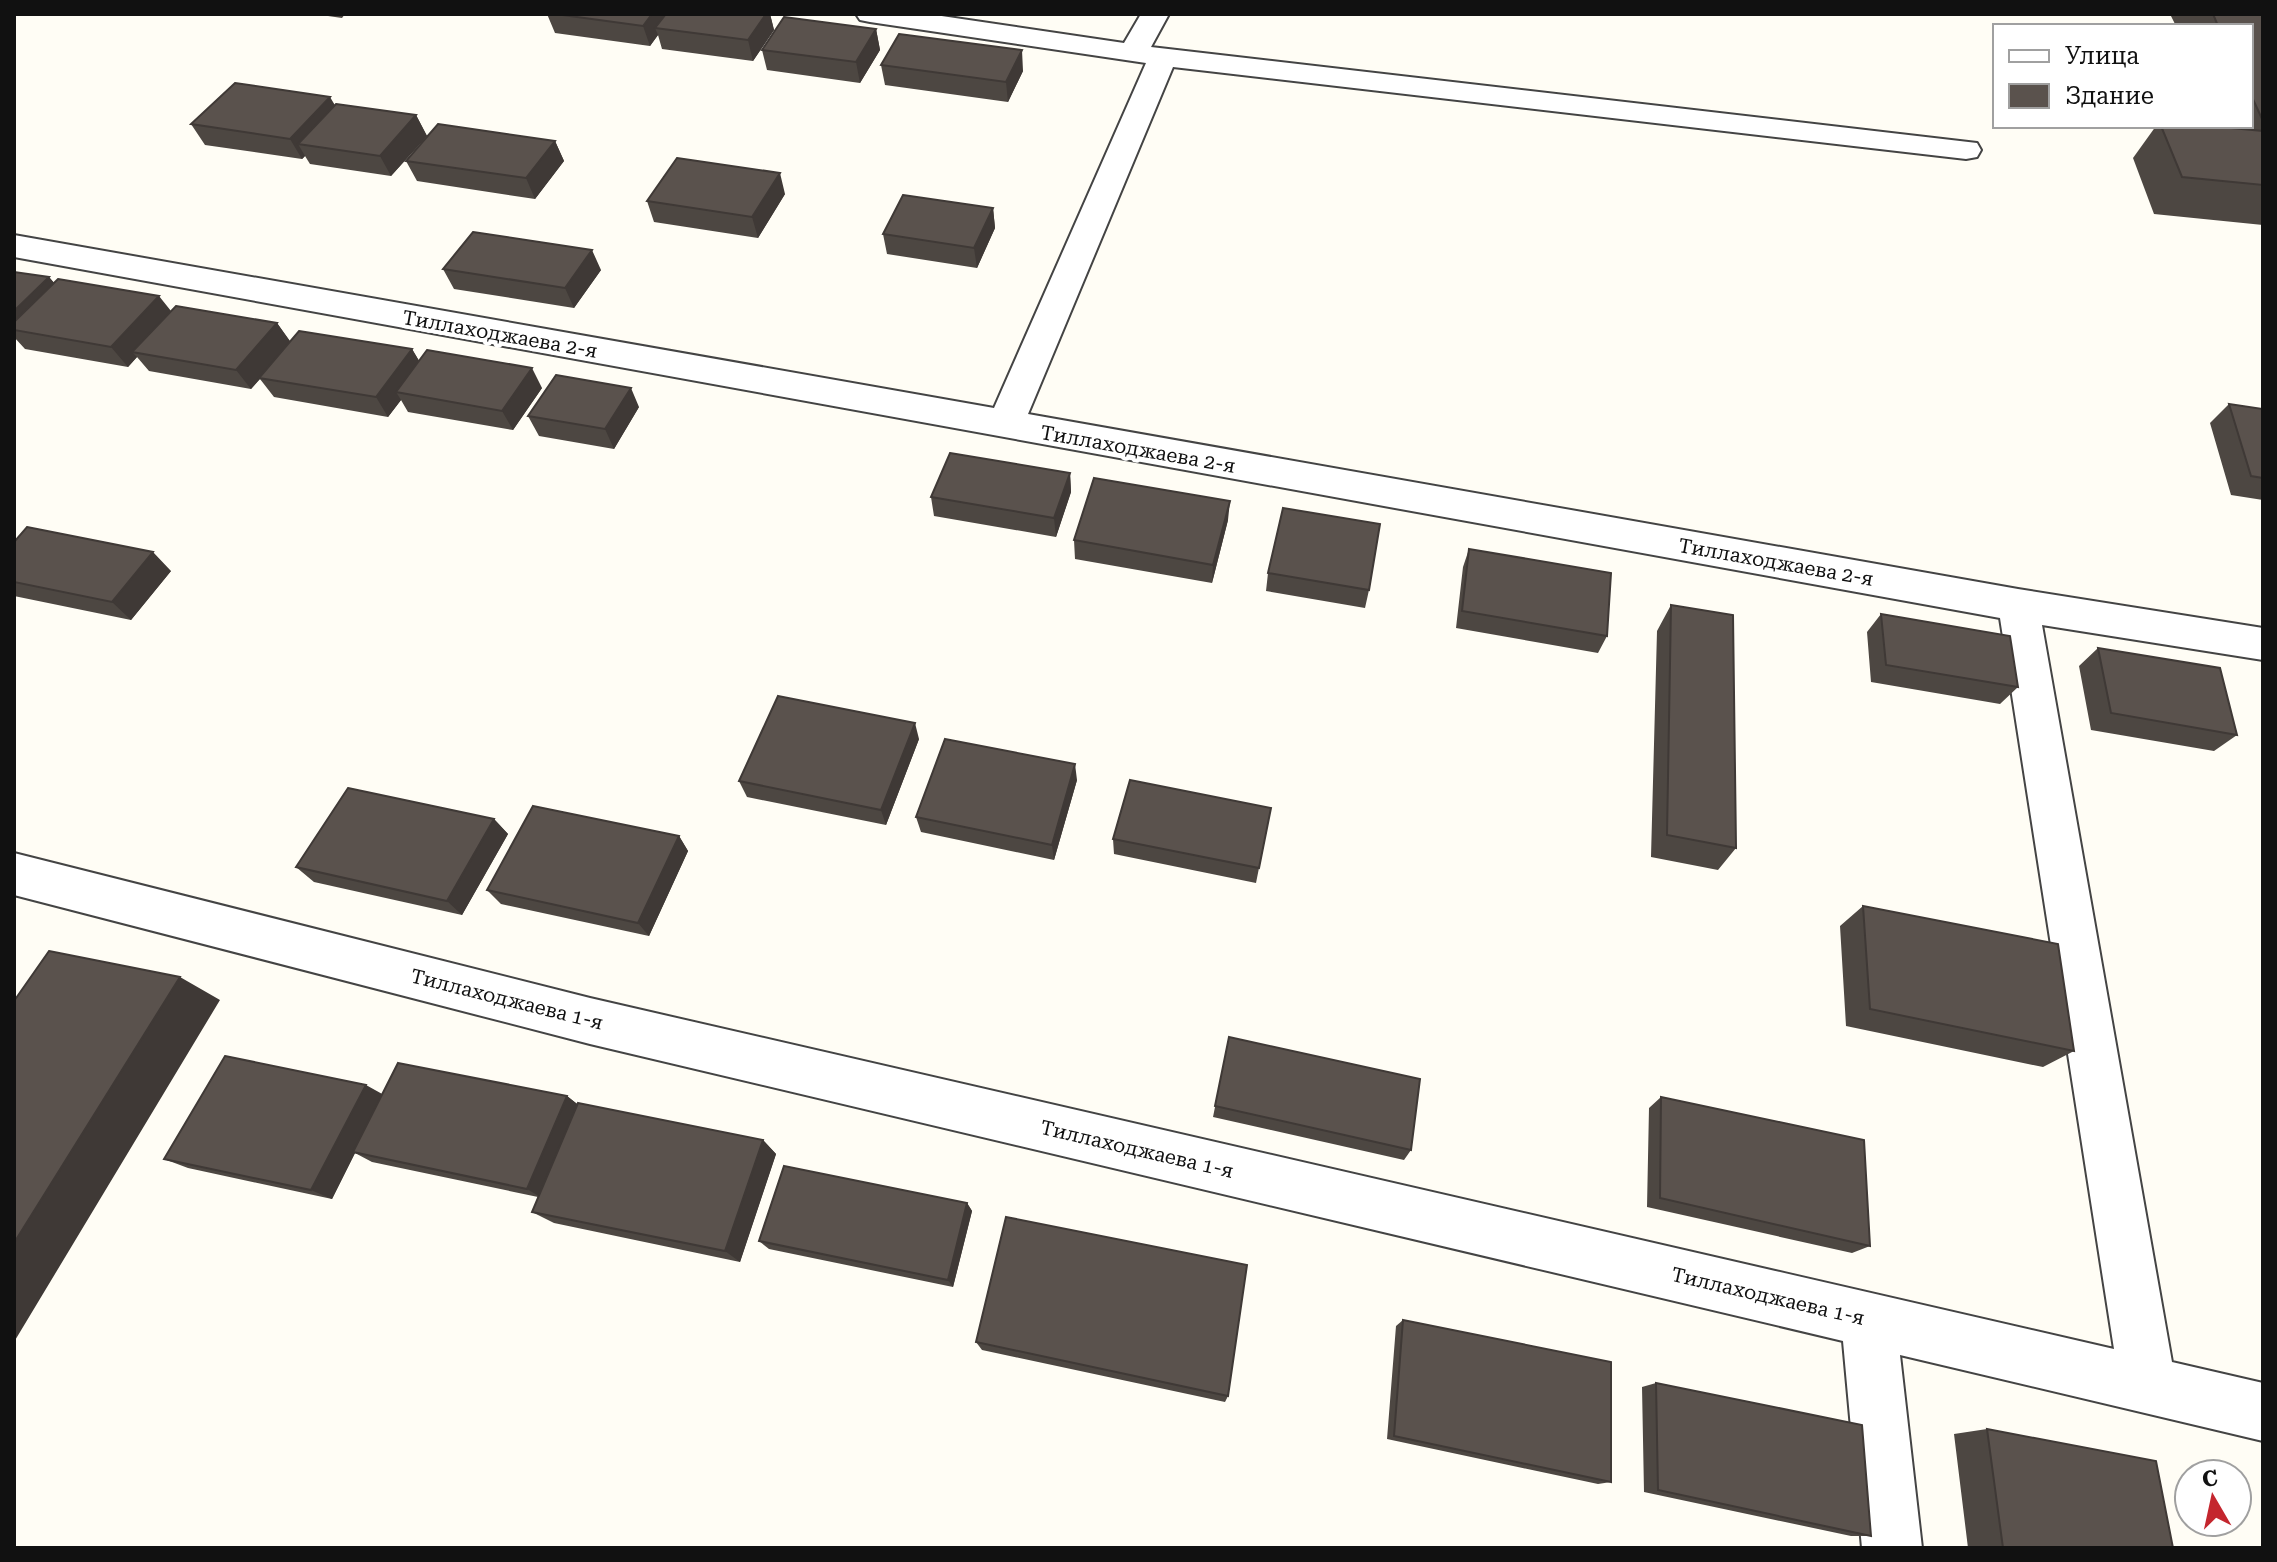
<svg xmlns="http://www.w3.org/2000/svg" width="2277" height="1562" font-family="'Roboto Serif',serif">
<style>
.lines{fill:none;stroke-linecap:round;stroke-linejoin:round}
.minor-casing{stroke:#444;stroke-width:4}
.minor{fill:#fff;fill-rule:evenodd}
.wall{fill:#4d4742}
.shaded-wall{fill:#3f3936}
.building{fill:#5a524d;stroke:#3f3936;stroke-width:2}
.labels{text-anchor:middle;stroke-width:8;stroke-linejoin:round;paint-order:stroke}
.street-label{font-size:20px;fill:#111;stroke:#fff}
</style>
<rect width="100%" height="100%" fill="#fffdf5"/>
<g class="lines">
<g class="minor-casing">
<path id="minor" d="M 856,14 L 928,14 L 1124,43 L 1141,14 L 1169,14 L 1151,47 L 1977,143 L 1981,150 L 1977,157 L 1966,159 L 1173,67 L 1028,414 L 2018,589 L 2263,628 L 2263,660 L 2042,625 L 2172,1362 L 2263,1383 L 2263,1441 L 1900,1355 L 1922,1548 L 1862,1548 L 1843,1341 L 590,1044 L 14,895 L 14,853 L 590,998 L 2114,1349 L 2000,618 L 14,257 L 14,235 L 994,408 L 1146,63 L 870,22 L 860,20 Z"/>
</g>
<use href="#minor" class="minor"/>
</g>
<path class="wall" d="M 314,14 L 345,14 L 342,18 Z
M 547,14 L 770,14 L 774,30 L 753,61 L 662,49 L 658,35 L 650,46 L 555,33 Z
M 2170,14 L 2263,14 L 2263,225 L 2154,214 L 2133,158 L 2156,126 L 2220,127 L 2220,126 L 2251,126 L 2251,26 L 2176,26 Z
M 876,29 L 880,50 L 860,83 L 767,70 L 762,50 Z
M 881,65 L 1023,71 L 1008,102 L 885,85 Z
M 335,105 L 416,115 L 427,136 L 391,176 L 310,164 L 305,156 L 302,159 L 205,145 L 191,124 Z
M 555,141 L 564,161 L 535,199 L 417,181 L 406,161 Z
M 785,194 L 758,238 L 654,222 L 647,201 Z
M 993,208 L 995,228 L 977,268 L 887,254 L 883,234 Z
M 443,269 L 601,270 L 574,308 L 454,289 Z
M 14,272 L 49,277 L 54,283 L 171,311 L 277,323 L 290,341 L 412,349 L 419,361 L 542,388 L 513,430 L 408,412 L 401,400 L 388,417 L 274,397 L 260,379 L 251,389 L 149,371 L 137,357 L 128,367 L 25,349 L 14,337 Z
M 2229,404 L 2263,409 L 2263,500 L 2231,495 L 2210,423 Z
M 639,407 L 614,449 L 539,436 L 528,416 Z
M 1070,473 L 1071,492 L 1056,537 L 934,516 L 931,497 Z
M 1228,520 L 1212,583 L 1075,559 L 1074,540 Z
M 14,542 L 171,571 L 131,620 L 14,596 Z
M 1469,549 L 1607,636 L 1598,653 L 1456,628 L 1463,567 Z
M 1268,573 L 1369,590 L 1365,608 L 1266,591 Z
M 1671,605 L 1736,848 L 1718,870 L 1651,857 L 1657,631 Z
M 1881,614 L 2018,687 L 2000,704 L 1871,682 L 1867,632 Z
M 2098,648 L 2237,735 L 2214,751 L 2091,730 L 2079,666 Z
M 919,739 L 886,825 L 747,797 L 739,781 Z
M 1077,780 L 1054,860 L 921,832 L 916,817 Z
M 1271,808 L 1256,883 L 1114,854 L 1113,839 Z
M 494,819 L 508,834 L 462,915 L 314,882 L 296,867 Z
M 679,836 L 688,851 L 649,936 L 501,904 L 487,890 Z
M 1863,906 L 2074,1051 L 2043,1067 L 1846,1026 L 1840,926 Z
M 1229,1037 L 1411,1150 L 1404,1160 L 1213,1117 Z
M 382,1094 L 567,1096 L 577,1104 L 763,1140 L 776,1154 L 740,1262 L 554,1223 L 532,1212 L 538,1197 L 372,1162 L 355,1153 L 332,1199 L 188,1168 L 164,1159 Z
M 1661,1097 L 1870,1246 L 1852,1253 L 1647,1207 L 1649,1108 Z
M 967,1203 L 972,1211 L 953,1287 L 769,1249 L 759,1241 Z
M 1403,1320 L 1611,1482 L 1598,1484 L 1387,1439 L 1396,1326 Z
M 976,1342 L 1228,1396 L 1225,1402 L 982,1350 Z
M 1656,1383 L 1871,1536 L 1851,1536 L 1644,1492 L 1642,1387 Z
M 1987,1429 L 2173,1548 L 1968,1548 L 1954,1434 Z"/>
<path class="shaded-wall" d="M 652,14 L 672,14 L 655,28 L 658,35 L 650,46 L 643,26 Z
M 766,14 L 770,14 L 774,30 L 753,61 L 748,40 Z
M 876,29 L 880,50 L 860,83 L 856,62 Z
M 1022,50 L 1023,71 L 1008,102 L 1006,82 Z
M 330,97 L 342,117 L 298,144 L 305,156 L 302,159 L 290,139 Z
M 416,115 L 427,136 L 391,176 L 380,156 Z
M 555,141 L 564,161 L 535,199 L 526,178 Z
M 780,173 L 785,194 L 758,238 L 752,217 Z
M 993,208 L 995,228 L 977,268 L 974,248 Z
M 592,250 L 601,270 L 574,308 L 565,288 Z
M 49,277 L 67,298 L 14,323 L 14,311 Z
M 159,296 L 175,316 L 132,352 L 137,357 L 128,367 L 111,347 Z
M 277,323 L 291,343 L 251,389 L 236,370 Z
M 412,349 L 424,369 L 396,392 L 401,400 L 388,417 L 376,397 Z
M 532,368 L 542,388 L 513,430 L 502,411 Z
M 631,388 L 639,407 L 614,449 L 605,429 Z
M 1070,473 L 1071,492 L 1056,537 L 1054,518 Z
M 1230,501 L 1228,520 L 1212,583 L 1213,565 Z
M 153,552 L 171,571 L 131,620 L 112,602 Z
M 915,723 L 919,739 L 886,825 L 881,810 Z
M 1075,764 L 1077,780 L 1054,860 L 1052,845 Z
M 494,819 L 508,834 L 462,915 L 447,901 Z
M 679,836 L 688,851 L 649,936 L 638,923 Z
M 180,977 L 220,1000 L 14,1342 L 14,1243 Z
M 366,1085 L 384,1095 L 332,1199 L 311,1190 Z
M 567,1096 L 581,1107 L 542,1198 L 527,1189 Z
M 763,1140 L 776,1154 L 740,1262 L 725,1251 Z
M 967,1203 L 972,1211 L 953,1287 L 948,1280 Z"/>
<path class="building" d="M 555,14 L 652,14 L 643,26 Z
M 666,14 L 766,14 L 748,40 L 655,28 Z
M 2213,14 L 2263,14 L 2263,121 L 2251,95 L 2251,26 L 2218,26 Z
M 784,17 L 876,29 L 856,62 L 762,50 Z
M 899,34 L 1022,50 L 1006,82 L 881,65 Z
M 235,83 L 330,97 L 290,139 L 191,124 Z
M 336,104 L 416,115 L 380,156 L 298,144 Z
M 438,124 L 555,141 L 526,178 L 406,161 Z
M 2161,126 L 2210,126 L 2263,131 L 2263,185 L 2182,177 Z
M 677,158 L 780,173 L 752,217 L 647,201 Z
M 903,195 L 993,208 L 974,248 L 883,234 Z
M 473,232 L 592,250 L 565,288 L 443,269 Z
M 14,272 L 49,277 L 14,311 Z
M 58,279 L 159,296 L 111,347 L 14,330 L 14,322 Z
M 176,306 L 277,323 L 236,370 L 132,352 Z
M 299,331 L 412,349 L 376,397 L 259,378 Z
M 427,350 L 532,368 L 502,411 L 396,392 Z
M 556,375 L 631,388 L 605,429 L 528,416 Z
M 2229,404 L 2263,409 L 2263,478 L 2251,476 Z
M 950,453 L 1070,473 L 1054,518 L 931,497 Z
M 1094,478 L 1230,501 L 1213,565 L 1074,540 Z
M 1283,508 L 1380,524 L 1369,590 L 1268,573 Z
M 27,527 L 153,552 L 112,602 L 14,582 L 14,542 Z
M 1469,549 L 1611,573 L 1607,636 L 1462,611 Z
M 1671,605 L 1733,615 L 1736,848 L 1667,835 Z
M 1881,614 L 2010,636 L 2018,687 L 1886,665 Z
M 2098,648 L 2220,668 L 2237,735 L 2111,713 Z
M 778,696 L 915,723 L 881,810 L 739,781 Z
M 945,739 L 1075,764 L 1052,845 L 916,817 Z
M 1130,780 L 1271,808 L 1259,868 L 1113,839 Z
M 348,788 L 494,819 L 447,901 L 296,867 Z
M 533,806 L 679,836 L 638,923 L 487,890 Z
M 1863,906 L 2058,944 L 2074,1051 L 1870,1009 Z
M 49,951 L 180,977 L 14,1243 L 14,1001 Z
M 1229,1037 L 1420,1079 L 1411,1150 L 1215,1106 Z
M 225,1056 L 366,1085 L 311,1190 L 164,1159 Z
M 398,1063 L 567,1096 L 527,1189 L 353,1152 Z
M 1661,1097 L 1864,1140 L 1870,1246 L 1660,1198 Z
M 578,1103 L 763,1140 L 725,1251 L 532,1212 Z
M 784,1166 L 967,1203 L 948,1280 L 759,1241 Z
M 1006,1217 L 1247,1265 L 1228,1396 L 976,1342 Z
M 1403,1320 L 1611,1362 L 1611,1482 L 1394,1436 Z
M 1656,1383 L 1862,1425 L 1871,1536 L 1658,1490 Z
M 1987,1429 L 2156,1461 L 2173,1548 L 2003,1548 Z"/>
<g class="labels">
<g class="street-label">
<text transform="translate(500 334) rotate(10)" y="7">Тиллаходжаева 2-я</text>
<text transform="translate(1138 449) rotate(10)" y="7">Тиллаходжаева 2-я</text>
<text transform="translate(1776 562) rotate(10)" y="7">Тиллаходжаева 2-я</text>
<text transform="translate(507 999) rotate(14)" y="7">Тиллаходжаева 1-я</text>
<text transform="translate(1137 1149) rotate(13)" y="7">Тиллаходжаева 1-я</text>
<text transform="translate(1768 1296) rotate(13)" y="7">Тиллаходжаева 1-я</text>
</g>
</g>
<rect width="2277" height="1562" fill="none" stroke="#111111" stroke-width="32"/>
<rect x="1993" y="24" width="260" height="104" fill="#ffffff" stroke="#a0a0a0" stroke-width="2"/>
<rect x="2009" y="50" width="40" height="12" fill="#ffffff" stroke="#a0a0a0" stroke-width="2"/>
<text x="2065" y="64" font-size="24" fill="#111111">Улица</text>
<rect x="2009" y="84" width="40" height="24" fill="#5a524d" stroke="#a0a0a0" stroke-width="2"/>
<text x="2065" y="104" font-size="24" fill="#111111">Здание</text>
<g transform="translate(2213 1498) rotate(351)"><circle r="38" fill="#ffffff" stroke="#a0a0a0" stroke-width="2"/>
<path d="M0-6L14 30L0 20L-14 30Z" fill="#c4262e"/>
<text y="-12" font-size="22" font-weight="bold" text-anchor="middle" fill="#111111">С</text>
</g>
</svg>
